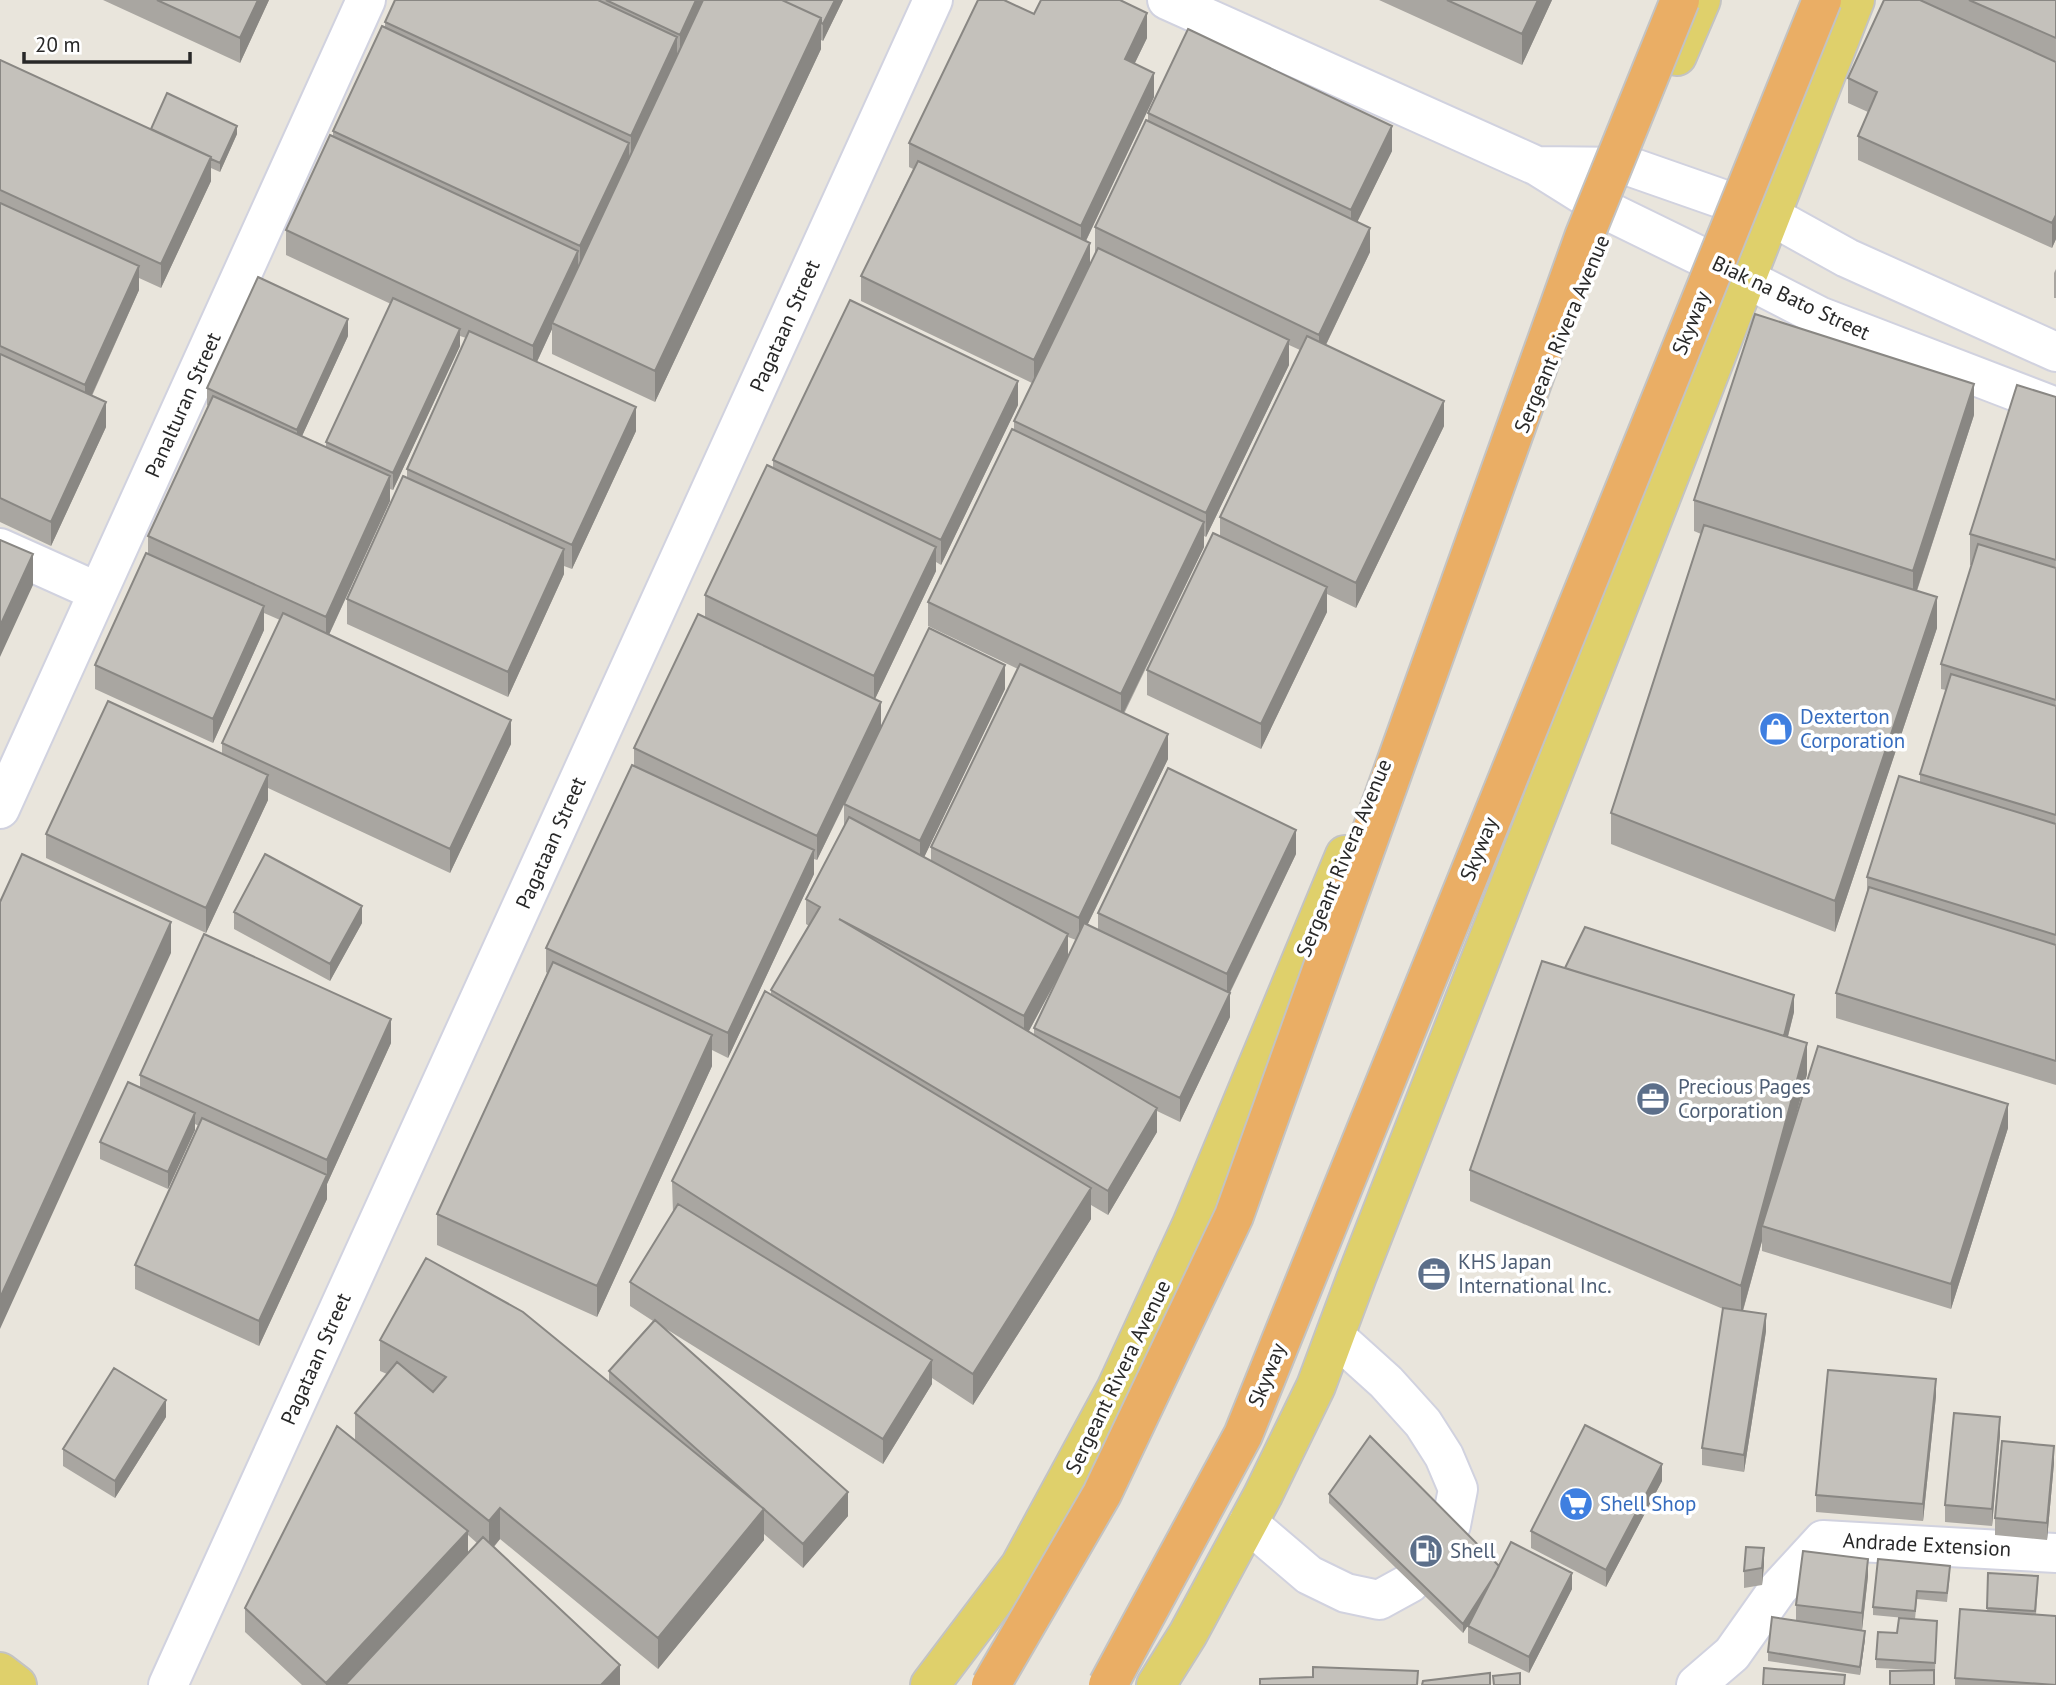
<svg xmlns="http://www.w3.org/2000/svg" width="2056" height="1685" font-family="'PT Sans',sans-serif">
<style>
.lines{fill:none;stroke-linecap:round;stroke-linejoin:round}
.minor-casing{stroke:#d1d2df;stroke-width:42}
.major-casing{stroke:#c3c3c3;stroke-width:42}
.minor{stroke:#fff;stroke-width:38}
.major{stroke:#dfd06b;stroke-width:38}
.highway-bridge-casing{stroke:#c3c3c3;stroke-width:42;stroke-linecap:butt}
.highway-bridge{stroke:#eaae65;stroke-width:38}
.wall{fill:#a9a6a1;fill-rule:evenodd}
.shaded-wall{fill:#898783}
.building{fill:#c4c1bb;stroke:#898783;stroke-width:2}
.labels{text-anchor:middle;stroke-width:7;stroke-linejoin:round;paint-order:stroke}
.street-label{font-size:21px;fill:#282828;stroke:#fff}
.shop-label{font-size:21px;fill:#366cbe;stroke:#fff;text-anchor:start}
.service-label{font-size:21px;fill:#4e5e75;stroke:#fff;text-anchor:start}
</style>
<rect width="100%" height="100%" fill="#e9e5dc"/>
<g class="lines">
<g class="minor-casing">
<path id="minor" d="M 1167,0 L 1537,166 L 1612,213 L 1745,278 L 1819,316 L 2056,407
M 1537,166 L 1631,167 L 1771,216 L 1847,258 L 2056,352
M 0,548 L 98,592
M 0,809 L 366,0
M 1335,1336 L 1386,1382 L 1423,1423 L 1444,1456 L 1458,1489 L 1451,1525
M 1248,1523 L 1309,1575 L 1346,1593 L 1379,1600 L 1410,1583
M 168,1685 L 933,0
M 1696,1685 L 1732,1654 L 1778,1589 L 1823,1540 L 2056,1553"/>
</g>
<g class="major-casing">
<path id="major" d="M 1677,56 L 1701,0
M 0,1672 L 17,1685
M 930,1685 L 1020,1566 L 1116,1389 L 1192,1224 L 1345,855
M 1156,1685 L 1188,1634 L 1263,1495 L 1316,1386 L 1357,1276 L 1855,0"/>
</g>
<use href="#minor" class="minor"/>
<use href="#major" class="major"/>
<g class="highway-bridge-casing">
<path id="highway-bridge" d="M 991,1685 L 1102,1494 L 1234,1216 L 1584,237 L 1680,0
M 1108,1685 L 1243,1435 L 1822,0"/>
</g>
<use href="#highway-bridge" class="highway-bridge"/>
</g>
<path class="wall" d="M 103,0 L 269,0 L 240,63 Z
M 395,0 L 843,0 L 823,41 L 821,40 L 821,49 L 655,402 L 552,354 L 552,329 L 537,362 L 636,431 L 572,569 L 564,566 L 564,574 L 508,697 L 347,624 L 347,599 L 407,478 L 407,469 L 466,338 L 460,336 L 460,346 L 393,490 L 390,489 L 390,501 L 329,635 L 511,744 L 450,873 L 268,788 L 268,800 L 206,933 L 46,858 L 46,834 L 222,754 L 222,743 L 280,620 L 264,613 L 264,630 L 213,743 L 95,689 L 95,665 L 148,554 L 148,536 L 208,406 L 207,405 L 207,388 L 348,336 L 302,436 L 326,448 L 326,442 L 391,304 L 286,255 L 286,230 L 333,137 L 333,131 L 385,28 L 385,22 Z
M 1379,0 L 1552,0 L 1522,65 Z
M 1884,0 L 2056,0 L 2056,239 L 2052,248 L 1858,160 L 1858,136 L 1868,112 L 1848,103 L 1848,78 Z
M 1034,14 L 1147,38 L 1135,63 L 1154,97 L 1086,241 L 1090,264 L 1096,252 L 1095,252 L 1095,227 L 1148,121 L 1148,113 L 1392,151 L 1357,221 L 1370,252 L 1326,345 L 1444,426 L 1356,608 L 1327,594 L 1327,612 L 1261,749 L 1147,695 L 1147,670 L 1220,536 L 1220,517 L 1300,350 L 1289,345 L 1289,365 L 1206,537 L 1204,536 L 1204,547 L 1124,714 L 1168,759 L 1088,924 L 1098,930 L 1098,913 L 1296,854 L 1230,993 L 1230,1017 L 1180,1122 L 1157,1111 L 1157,1132 L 1108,1215 L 1091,1205 L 1091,1219 L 973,1405 L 932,1378 L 932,1384 L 883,1464 L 663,1327 L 848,1516 L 803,1568 L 764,1534 L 764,1540 L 658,1669 L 500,1539 L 494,1547 L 620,1685 L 302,1685 L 245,1632 L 245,1608 L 355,1440 L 355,1413 L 387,1374 L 380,1371 L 380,1340 L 609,1382 L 609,1371 L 653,1321 L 630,1306 L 630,1282 L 673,1213 L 672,1181 L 771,994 L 771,990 L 809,926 L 806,924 L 806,899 L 844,828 L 844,805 L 817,860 L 814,859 L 814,874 L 728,1058 L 712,1050 L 712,1066 L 597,1317 L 437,1245 L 437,1214 L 547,973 L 546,972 L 546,948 L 634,766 L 634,748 L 705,617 L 705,595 L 773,468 L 773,460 L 1018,405 L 941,565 L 936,562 L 936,571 L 875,699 L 881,726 L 1005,689 L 924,857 L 931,861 L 931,847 L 1018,669 L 928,626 L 928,602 L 1014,430 L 1014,421 L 1032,383 L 861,301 L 861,276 L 913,169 L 909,167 L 909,143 ZM 1068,937 L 1076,940 L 1068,957 ZM 1064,966 L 1034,1028 L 1034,1035 L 1029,1031 ZM 468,1535 L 477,1543 L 468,1554 Z
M 0,60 L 151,129 L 237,134 L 220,172 L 211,168 L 211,181 L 161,288 L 139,278 L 139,290 L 92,396 L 106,427 L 51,546 L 0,522 Z
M 2056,269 L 2056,298 L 2054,298 L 2054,273 Z
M 2056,397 L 2056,1085 L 1836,1018 L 1836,993 L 1867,895 L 1867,877 L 1920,783 L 1920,774 L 1946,690 L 1941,689 L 1941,664 L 1972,565 L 1970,565 L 1970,534 Z
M 1974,415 L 1917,591 L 1937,628 L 1835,932 L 1611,844 L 1611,813 L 1701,534 L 1694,531 L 1694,500 Z
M 234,912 L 362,923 L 330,981 L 234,929 Z
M 1565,968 L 1794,1012 L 1788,1037 L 1807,1074 L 1796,1115 L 2008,1128 L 1951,1309 L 1762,1251 L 1762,1241 L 1743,1311 L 1766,1331 L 1744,1472 L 1702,1465 L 1702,1448 L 1723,1309 L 1470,1201 L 1470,1170 Z
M 391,1043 L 327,1184 L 327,1199 L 259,1346 L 135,1289 L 135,1265 L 199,1126 L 195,1124 L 195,1130 L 168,1189 L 100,1159 L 100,1142 L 140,1088 L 140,1075 Z
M 1936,1396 L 1923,1521 L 1816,1512 L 1816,1495 Z
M 166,1417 L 115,1498 L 63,1466 L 63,1449 Z
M 2000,1434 L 1992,1526 L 1945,1522 L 1945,1505 Z
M 2054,1463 L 2047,1540 L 1995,1535 L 1995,1518 Z
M 1662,1481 L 1606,1587 L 1531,1548 L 1531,1531 Z
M 1329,1494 L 1499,1566 L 1572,1589 L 1529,1673 L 1468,1643 L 1468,1626 L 1473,1617 L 1463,1633 L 1329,1503 Z
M 1764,1565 L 1762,1585 L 1744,1588 L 1744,1571 Z
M 1988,1573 L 2038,1584 L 2036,1615 L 2056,1685 L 1955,1685 L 1955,1678 L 1987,1611 Z
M 1950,1574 L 1947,1602 L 1917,1599 L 1915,1619 L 1873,1615 L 1873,1607 Z
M 1868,1576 L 1862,1630 L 1865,1639 L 1860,1675 L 1768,1661 L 1768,1652 L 1796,1621 L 1796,1605 Z
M 1937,1621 L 1935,1671 L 1876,1668 L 1876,1659 L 1897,1633 Z"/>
<path class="shaded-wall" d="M 258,0 L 269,0 L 240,63 L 240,38 Z
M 696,0 L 708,0 L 680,59 L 680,35 Z
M 835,0 L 843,0 L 823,41 L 823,24 Z
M 1538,0 L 1552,0 L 1522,65 L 1522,34 Z
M 1147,13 L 1147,38 L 1125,83 L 1125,59 Z
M 821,18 L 821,49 L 655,402 L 655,371 Z
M 677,37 L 677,62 L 631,161 L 631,136 Z
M 1154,73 L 1154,97 L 1081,251 L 1081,226 Z
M 237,126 L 237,134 L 220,172 L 220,163 Z
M 1392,126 L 1392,151 L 1351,235 L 1351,210 Z
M 629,143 L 629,167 L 580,271 L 580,246 Z
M 211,157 L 211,181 L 161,288 L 161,264 Z
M 2056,215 L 2056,239 L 2052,248 L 2052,223 Z
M 1370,228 L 1370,252 L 1319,359 L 1319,335 Z
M 1090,243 L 1090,268 L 1034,384 L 1034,360 Z
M 578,251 L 578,275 L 552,323 L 552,329 L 533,370 L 533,346 Z
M 139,266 L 139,290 L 85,410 L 85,385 Z
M 348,319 L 348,336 L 297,447 L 297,430 Z
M 460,329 L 460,346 L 393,490 L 393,473 Z
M 1289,340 L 1289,365 L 1206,537 L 1206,513 Z
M 1018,381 L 1018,405 L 941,565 L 941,540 Z
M 1974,384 L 1974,415 L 1913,602 L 1913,571 Z
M 1444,401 L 1444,426 L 1356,608 L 1356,583 Z
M 106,402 L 106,427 L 51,546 L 51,522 Z
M 636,407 L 636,431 L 572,569 L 572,545 Z
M 390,476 L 390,501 L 326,641 L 326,617 Z
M 1204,522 L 1204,547 L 1121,718 L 1121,694 Z
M 936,547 L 936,571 L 874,701 L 874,676 Z
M 564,549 L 564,574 L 508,697 L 508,672 Z
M 33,554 L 33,585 L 0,657 L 0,626 Z
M 1327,587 L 1327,612 L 1261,749 L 1261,724 Z
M 1937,597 L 1937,628 L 1835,932 L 1835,901 Z
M 264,606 L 264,630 L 213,743 L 213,719 Z
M 1005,665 L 1005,689 L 920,866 L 920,841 Z
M 881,702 L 881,727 L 817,860 L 817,836 Z
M 511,720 L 511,744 L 450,873 L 450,849 Z
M 1168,734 L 1168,759 L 1079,942 L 1079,918 Z
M 268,775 L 268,800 L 206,933 L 206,908 Z
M 1296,830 L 1296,854 L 1227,998 L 1227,974 Z
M 814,850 L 814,874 L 728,1058 L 728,1033 Z
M 362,906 L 362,923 L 330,981 L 330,964 Z
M 171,922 L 171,953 L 0,1329 L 0,1298 Z
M 1068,934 L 1068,958 L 1024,1040 L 1024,1016 Z
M 1230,993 L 1230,1017 L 1180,1122 L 1180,1098 Z
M 1794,995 L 1794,1012 L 1781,1063 L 1781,1046 Z
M 391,1019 L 391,1043 L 327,1184 L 327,1199 L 259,1346 L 259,1321 L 327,1176 L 327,1160 Z
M 712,1035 L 712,1066 L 597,1317 L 597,1286 Z
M 1807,1043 L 1807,1074 L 1766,1227 L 1762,1226 L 1762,1241 L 1741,1317 L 1741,1286 Z
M 2008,1104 L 2008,1128 L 1951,1309 L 1951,1284 Z
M 1157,1108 L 1157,1132 L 1108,1215 L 1108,1191 Z
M 195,1113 L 195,1130 L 168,1189 L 168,1172 Z
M 1091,1188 L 1091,1219 L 973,1405 L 973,1374 Z
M 1766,1314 L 1766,1331 L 1744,1472 L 1744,1455 Z
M 932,1360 L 932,1384 L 883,1464 L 883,1439 Z
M 1936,1379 L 1936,1396 L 1923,1521 L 1923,1504 Z
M 166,1400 L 166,1417 L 115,1498 L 115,1481 Z
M 2000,1417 L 2000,1434 L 1992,1526 L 1992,1509 Z
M 2054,1446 L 2054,1463 L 2047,1540 L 2047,1523 Z
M 1662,1464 L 1662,1481 L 1606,1587 L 1606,1570 Z
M 848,1492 L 848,1516 L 803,1568 L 803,1544 Z
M 500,1508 L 500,1539 L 489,1552 L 489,1521 Z
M 764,1509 L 764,1540 L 658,1669 L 658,1638 Z
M 468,1531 L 468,1555 L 347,1685 L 326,1685 L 326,1683 Z
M 1764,1548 L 1764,1565 L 1762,1585 L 1762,1568 Z
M 1868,1559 L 1868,1576 L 1862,1630 L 1862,1613 Z
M 1500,1567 L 1500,1576 L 1463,1633 L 1463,1624 Z
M 1572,1573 L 1572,1589 L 1529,1673 L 1529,1657 Z
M 1865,1631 L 1865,1639 L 1860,1675 L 1860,1667 Z
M 620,1665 L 620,1685 L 601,1685 Z"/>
<path class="building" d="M 157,0 L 258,0 L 240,38 Z
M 395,0 L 598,0 L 677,37 L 631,136 L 385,22 Z
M 606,0 L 696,0 L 680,35 Z
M 703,0 L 782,0 L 821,18 L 655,371 L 552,323 Z
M 782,0 L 835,0 L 823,24 L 821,23 L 821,18 Z
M 978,0 L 1004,0 L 1034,14 L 1041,0 L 1120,0 L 1147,13 L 1125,59 L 1154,73 L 1081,226 L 909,143 Z
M 1447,0 L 1538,0 L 1522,34 Z
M 1884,0 L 1920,0 L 2056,62 L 2056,215 L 2052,223 L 1858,136 L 1877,92 L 1848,78 Z
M 1969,0 L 2056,0 L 2056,38 Z
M 382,26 L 629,143 L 580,246 L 333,131 Z
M 1188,29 L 1392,126 L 1351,210 L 1148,113 Z
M 0,60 L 211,157 L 161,264 L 0,190 Z
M 167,93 L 237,126 L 220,163 L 211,159 L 211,157 L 151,129 Z
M 1146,120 L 1370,228 L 1319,335 L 1095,227 Z
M 330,135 L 578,251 L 533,346 L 286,230 Z
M 918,161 L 1090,243 L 1034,360 L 861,276 Z
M 0,203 L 139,266 L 85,385 L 0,346 Z
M 1098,248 L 1289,340 L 1206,513 L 1014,421 Z
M 258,277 L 348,319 L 297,430 L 207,388 Z
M 393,298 L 460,329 L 393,473 L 326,442 Z
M 850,300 L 1018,381 L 941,540 L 773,460 Z
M 1755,314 L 1974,384 L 1913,571 L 1694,500 Z
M 469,331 L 636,407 L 572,545 L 407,469 Z
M 1307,336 L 1444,401 L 1356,583 L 1220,517 Z
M 0,354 L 106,402 L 51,522 L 0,498 Z
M 2017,385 L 2056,397 L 2056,560 L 1970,534 Z
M 213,396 L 390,476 L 326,617 L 148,536 Z
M 1012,429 L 1204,522 L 1121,694 L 928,602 Z
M 767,465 L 936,547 L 874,676 L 705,595 Z
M 403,476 L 564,549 L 508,672 L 347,599 Z
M 1704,525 L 1937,597 L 1835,901 L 1611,813 Z
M 1213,533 L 1327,587 L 1261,724 L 1147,670 Z
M 0,540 L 33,554 L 0,626 Z
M 1978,544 L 2056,568 L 2056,700 L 1941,664 Z
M 146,553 L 264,606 L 213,719 L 95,665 Z
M 283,613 L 511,720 L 450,849 L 222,743 Z
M 698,614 L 881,702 L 817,836 L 634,748 Z
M 929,628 L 1005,665 L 920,841 L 844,804 Z
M 1020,664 L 1168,734 L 1079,918 L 931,847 Z
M 1951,674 L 2056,706 L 2056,815 L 1920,774 Z
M 108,701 L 268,775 L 206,908 L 46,834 Z
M 632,765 L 814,850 L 728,1033 L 546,948 Z
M 1168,768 L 1296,830 L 1227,974 L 1098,913 Z
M 1899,776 L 2056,824 L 2056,935 L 1867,877 Z
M 849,817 L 1068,934 L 1024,1016 L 839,919 L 1157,1108 L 1108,1191 L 771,990 L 820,907 L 806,899 Z
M 22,854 L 171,922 L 0,1298 L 0,902 Z
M 265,854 L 362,906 L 330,964 L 234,912 Z
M 1869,887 L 2056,945 L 2056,1061 L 1836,993 Z
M 1084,923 L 1230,993 L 1180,1098 L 1034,1028 Z
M 1585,927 L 1794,995 L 1784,1036 L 1565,968 Z
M 204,934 L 391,1019 L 327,1160 L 140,1075 Z
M 1542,961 L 1807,1043 L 1741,1286 L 1470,1170 Z
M 553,962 L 712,1035 L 597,1286 L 437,1214 Z
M 765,991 L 1091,1188 L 973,1374 L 672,1181 Z
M 1818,1046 L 2008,1104 L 1951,1284 L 1762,1226 Z
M 128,1082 L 195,1113 L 168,1172 L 100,1142 Z
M 202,1118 L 327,1175 L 259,1321 L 135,1265 Z
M 678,1204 L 932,1360 L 883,1439 L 630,1282 Z
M 426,1258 L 523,1312 L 764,1509 L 658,1638 L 500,1508 L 489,1521 L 355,1413 L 397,1362 L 433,1392 L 446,1377 L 380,1340 Z
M 1723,1308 L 1766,1314 L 1744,1455 L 1702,1448 Z
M 655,1320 L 848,1492 L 803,1544 L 609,1371 Z
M 114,1368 L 166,1400 L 115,1481 L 63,1449 Z
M 1828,1370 L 1936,1379 L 1923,1504 L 1816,1495 Z
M 1954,1413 L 2000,1417 L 1992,1509 L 1945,1505 Z
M 1585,1425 L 1662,1464 L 1606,1570 L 1531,1531 Z
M 337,1426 L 468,1531 L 326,1683 L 245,1608 Z
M 1370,1436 L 1499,1566 L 1494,1576 L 1463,1624 L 1329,1494 Z
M 2002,1441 L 2054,1446 L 2047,1523 L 1995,1518 Z
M 483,1537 L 620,1665 L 601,1685 L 345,1685 Z
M 1511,1542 L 1572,1573 L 1529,1657 L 1468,1626 Z
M 1746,1547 L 1764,1548 L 1762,1568 L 1744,1571 Z
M 1803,1551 L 1868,1559 L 1862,1613 L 1796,1605 Z
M 1878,1559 L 1950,1566 L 1947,1593 L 1917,1591 L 1915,1611 L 1873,1607 Z
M 1988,1573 L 2038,1576 L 2035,1611 L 1987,1608 Z
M 1960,1609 L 2056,1616 L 2056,1685 L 1955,1678 Z
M 1772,1617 L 1865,1631 L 1860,1667 L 1768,1652 Z
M 1899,1618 L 1937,1621 L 1935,1663 L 1876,1659 L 1878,1632 L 1897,1633 Z
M 1313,1667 L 1418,1671 L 1417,1685 L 1260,1685 L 1260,1679 L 1313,1677 Z
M 1764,1668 L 1845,1675 L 1844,1685 L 1763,1685 Z
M 1934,1670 L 1934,1685 L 1890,1685 L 1890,1671 Z
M 1490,1673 L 1490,1685 L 1422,1685 L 1423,1681 Z
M 1520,1673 L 1520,1685 L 1494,1685 L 1493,1676 Z"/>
<defs>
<g id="shop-disc" transform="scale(1.75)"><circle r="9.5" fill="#3f7fe0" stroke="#fff"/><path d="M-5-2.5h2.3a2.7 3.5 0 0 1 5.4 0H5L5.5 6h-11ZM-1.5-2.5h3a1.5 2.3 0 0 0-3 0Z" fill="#fff"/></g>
<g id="office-disc" transform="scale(1.75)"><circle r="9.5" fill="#5c6f8a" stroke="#fff"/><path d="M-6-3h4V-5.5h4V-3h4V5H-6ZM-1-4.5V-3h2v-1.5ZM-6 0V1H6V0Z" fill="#fff"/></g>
<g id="supermarket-disc" transform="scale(1.75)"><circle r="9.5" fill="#3f7fe0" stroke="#fff"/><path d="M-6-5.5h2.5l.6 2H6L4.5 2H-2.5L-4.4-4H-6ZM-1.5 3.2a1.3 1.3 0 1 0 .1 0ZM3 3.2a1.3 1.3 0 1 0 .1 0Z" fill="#fff"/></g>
<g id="fuel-disc" transform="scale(1.75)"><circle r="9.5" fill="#5c6f8a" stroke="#fff"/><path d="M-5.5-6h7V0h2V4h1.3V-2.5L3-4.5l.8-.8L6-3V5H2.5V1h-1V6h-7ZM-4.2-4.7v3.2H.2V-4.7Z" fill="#fff"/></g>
</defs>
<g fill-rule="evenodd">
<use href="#shop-disc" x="1776" y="729"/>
<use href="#office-disc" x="1653" y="1099"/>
<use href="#office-disc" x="1434" y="1274"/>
<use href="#supermarket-disc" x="1576" y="1504"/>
<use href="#fuel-disc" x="1426" y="1551"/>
</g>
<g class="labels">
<g class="street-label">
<text transform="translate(1791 298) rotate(25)" y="7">Biak na Bato Street</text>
<text transform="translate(1691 323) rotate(-68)" y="7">Skyway</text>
<text transform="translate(785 326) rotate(-66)" y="7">Pagataan Street</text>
<text transform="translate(1562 334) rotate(-67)" y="7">Sergeant Rivera Avenue</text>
<text transform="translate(183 405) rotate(-66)" y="7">Panalturan Street</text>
<text transform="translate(551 843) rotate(-66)" y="7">Pagataan Street</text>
<text transform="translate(1479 849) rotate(-68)" y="7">Skyway</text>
<text transform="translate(1344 858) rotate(-67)" y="7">Sergeant Rivera Avenue</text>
<text transform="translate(316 1359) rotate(-66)" y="7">Pagataan Street</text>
<text transform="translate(1267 1375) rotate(-68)" y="7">Skyway</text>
<text transform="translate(1118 1377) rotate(-64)" y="7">Sergeant Rivera Avenue</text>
<text transform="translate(1927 1545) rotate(3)" y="7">Andrade Extension</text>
</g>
<g class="shop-label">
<text x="1800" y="724">Dexterton<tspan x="1800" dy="24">Corporation</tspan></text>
<text x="1600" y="1511">Shell Shop</text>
</g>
<g class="service-label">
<text x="1678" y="1094">Precious Pages<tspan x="1678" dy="24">Corporation</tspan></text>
<text x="1458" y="1269">KHS Japan<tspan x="1458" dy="24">International Inc.</tspan></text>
<text x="1450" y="1558">Shell</text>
</g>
</g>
<path d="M24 52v10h166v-10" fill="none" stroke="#282828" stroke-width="3.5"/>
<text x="35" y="52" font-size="21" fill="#282828" stroke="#ffffff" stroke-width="5" paint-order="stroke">20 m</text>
</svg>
